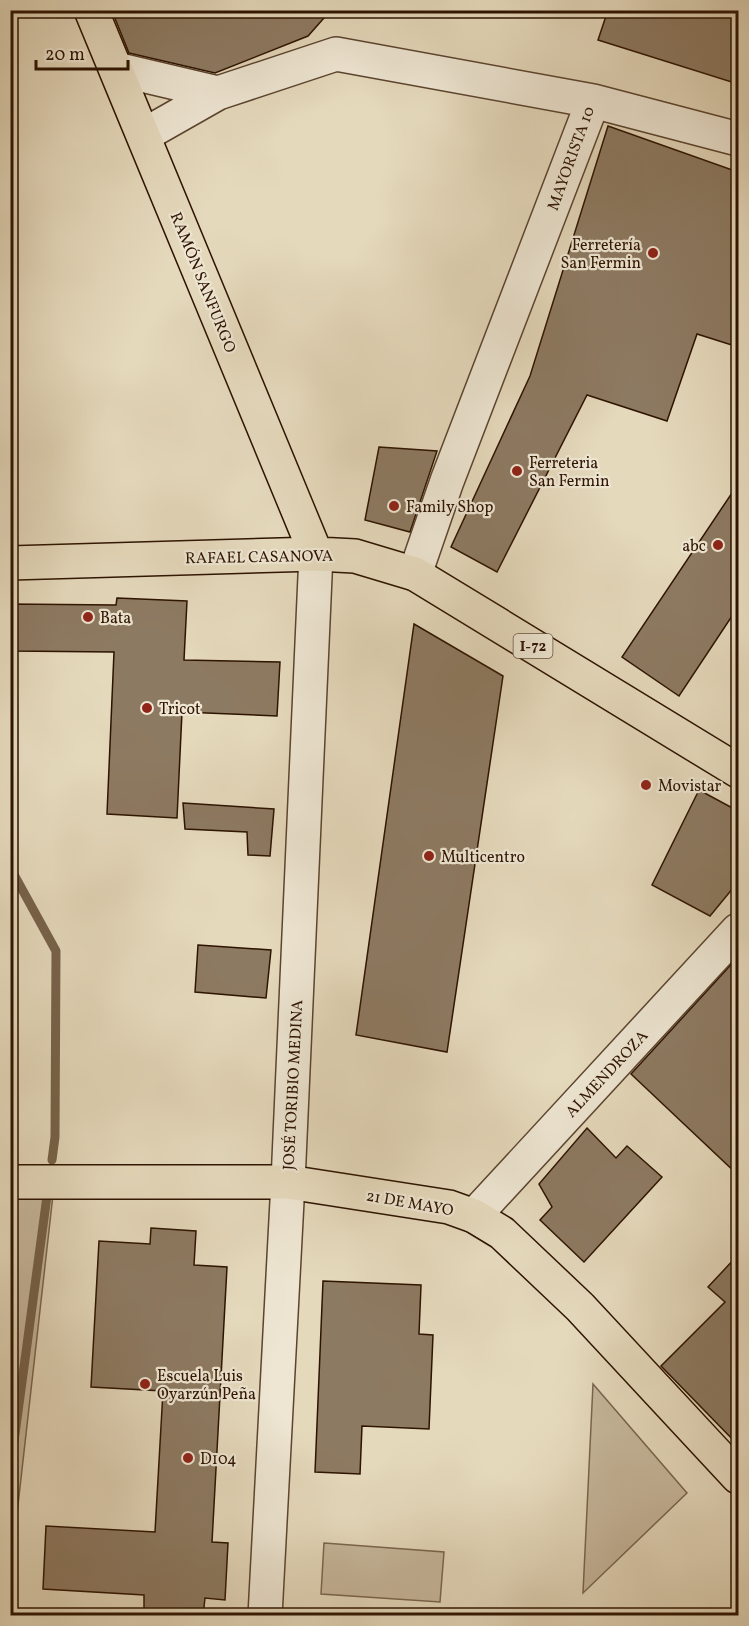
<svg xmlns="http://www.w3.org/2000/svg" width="749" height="1626" font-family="Vollkorn,serif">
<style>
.green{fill:#c6b79c;stroke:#7a654e;stroke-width:1.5}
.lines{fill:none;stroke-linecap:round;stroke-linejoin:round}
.stream{stroke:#76624a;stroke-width:9}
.building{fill:#8d7a62;stroke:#2d1300;stroke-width:1.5}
.minor-casing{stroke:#5b442f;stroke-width:36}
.major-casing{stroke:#2d1300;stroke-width:36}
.minor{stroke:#eee6d3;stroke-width:33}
.major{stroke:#e5d9bc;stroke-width:33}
.poi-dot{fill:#8f2418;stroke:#eee6d3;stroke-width:2}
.labels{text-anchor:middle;stroke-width:4.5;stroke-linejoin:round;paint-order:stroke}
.shield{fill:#eee6d3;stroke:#67523f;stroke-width:1.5}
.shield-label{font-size:15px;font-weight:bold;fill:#2d1300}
.street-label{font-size:16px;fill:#2d1300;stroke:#eee6d3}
.poi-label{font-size:16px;fill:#2d1300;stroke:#eee6d3;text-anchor:start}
</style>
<rect width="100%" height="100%" fill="#e5d9bc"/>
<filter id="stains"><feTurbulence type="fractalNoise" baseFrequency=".00333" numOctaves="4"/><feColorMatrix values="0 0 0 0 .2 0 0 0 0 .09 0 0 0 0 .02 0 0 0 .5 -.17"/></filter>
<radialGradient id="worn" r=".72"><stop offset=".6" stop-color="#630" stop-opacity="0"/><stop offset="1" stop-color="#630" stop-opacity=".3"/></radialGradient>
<path class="green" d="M 53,1195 L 11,1567 L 11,1196 Z
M 593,1384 L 687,1493 L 583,1593 Z
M 324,1543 L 444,1552 L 440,1602 L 321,1594 Z"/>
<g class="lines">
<path class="stream" d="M 12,871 L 56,951 L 55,1137 L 52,1160
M 10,1471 L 47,1196"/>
</g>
<path class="building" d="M 127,10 L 331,10 L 308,36 L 215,73 L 129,53 L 114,16 Z
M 608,10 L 738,10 L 738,84 L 598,40 Z
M 608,126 L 738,172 L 738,347 L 697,334 L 667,421 L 587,395 L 497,572 L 451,547 L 530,376 Z
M 379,447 L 437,451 L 410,532 L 365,520 Z
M 738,484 L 738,607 L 679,696 L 622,657 Z
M 117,598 L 187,601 L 184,660 L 280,662 L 277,716 L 182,712 L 177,818 L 107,814 L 114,652 L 10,651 L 10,604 L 116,605 Z
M 414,624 L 503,676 L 447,1052 L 356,1035 Z
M 699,790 L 738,811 L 738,882 L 710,916 L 652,885 Z
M 183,803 L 274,809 L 270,856 L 248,855 L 247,832 L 185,829 Z
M 198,945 L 271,950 L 266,998 L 195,992 Z
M 738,957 L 738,1175 L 631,1074 Z
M 587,1128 L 616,1158 L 627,1146 L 662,1177 L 584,1262 L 540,1220 L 552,1207 L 539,1184 Z
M 151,1228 L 196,1231 L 194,1265 L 227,1267 L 212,1542 L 228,1543 L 225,1600 L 205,1598 L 203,1616 L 144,1616 L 144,1595 L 43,1589 L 46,1526 L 155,1532 L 163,1391 L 91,1387 L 99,1241 L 150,1244 Z
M 738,1255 L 738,1445 L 661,1366 L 725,1302 L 708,1287 Z
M 323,1281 L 421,1285 L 419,1334 L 433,1335 L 429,1429 L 362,1426 L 360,1474 L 315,1472 Z"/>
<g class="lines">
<g class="minor-casing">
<path id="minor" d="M 116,69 L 218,93 L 336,54 L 593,101 L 447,481 L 415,574
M 593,101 L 738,139
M 144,135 L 218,93
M 474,1216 L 738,930
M 265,1616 L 288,1182 L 316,554"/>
</g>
<g class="major-casing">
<path id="major" d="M 91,10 L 316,554
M 10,563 L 316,554 L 355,556 L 415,574 L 738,771
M 10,1182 L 288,1182 L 449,1207 L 474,1216 L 502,1233 L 580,1307 L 738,1477"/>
</g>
<use href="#minor" class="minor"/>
<use href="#major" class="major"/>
</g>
<g class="poi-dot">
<circle cx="653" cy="253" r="6"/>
<circle cx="517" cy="471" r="6"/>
<circle cx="394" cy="506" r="6"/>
<circle cx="718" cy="545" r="6"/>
<circle cx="88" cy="617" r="6"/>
<circle cx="147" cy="708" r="6"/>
<circle cx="646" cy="785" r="6"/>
<circle cx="429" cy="856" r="6"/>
<circle cx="145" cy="1384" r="6"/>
<circle cx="188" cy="1458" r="6"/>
</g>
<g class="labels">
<rect class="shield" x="513.5" y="634" width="39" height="24" rx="4.5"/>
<g class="shield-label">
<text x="533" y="651">I-72</text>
</g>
<g class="street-label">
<text transform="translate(570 158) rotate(-70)" y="6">MAYORISTA 10</text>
<text transform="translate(204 282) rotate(68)" y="6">RAMÓN SANFURGO</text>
<text transform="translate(259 556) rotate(-1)" y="6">RAFAEL CASANOVA</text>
<text transform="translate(606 1073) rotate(-47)" y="6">ALMENDROZA</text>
<text transform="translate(292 1085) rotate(-87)" y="6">JOSÉ TORIBIO MEDINA</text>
<text transform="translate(410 1202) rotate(10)" y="6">21 DE MAYO</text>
</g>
<g class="poi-label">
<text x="641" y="250" text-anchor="end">Ferretería<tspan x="641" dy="18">San Fermin</tspan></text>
<text x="529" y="468">Ferreteria<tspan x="529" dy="18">San Fermin</tspan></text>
<text x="406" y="512">Family Shop</text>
<text x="706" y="551" text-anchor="end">abc</text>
<text x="100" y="623">Bata</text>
<text x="159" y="714">Tricot</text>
<text x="658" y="791">Movistar</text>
<text x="441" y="862">Multicentro</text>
<text x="157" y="1381">Escuela Luis<tspan x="157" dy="18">Oyarzún Peña</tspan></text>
<text x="200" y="1464">D104</text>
</g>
</g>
<rect width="749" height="1626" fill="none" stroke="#e5d9bc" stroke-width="36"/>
<rect x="12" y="12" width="725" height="1602" fill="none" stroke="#2d1300" stroke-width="3"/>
<rect x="18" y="18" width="713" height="1590" fill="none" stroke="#2d1300" stroke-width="1.5"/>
<path d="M36 60v9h92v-9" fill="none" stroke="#2d1300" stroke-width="3"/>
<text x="45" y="60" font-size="18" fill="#2d1300" stroke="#eee6d3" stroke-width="4.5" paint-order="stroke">20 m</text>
<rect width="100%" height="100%" filter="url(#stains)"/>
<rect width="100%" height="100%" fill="url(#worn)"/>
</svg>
